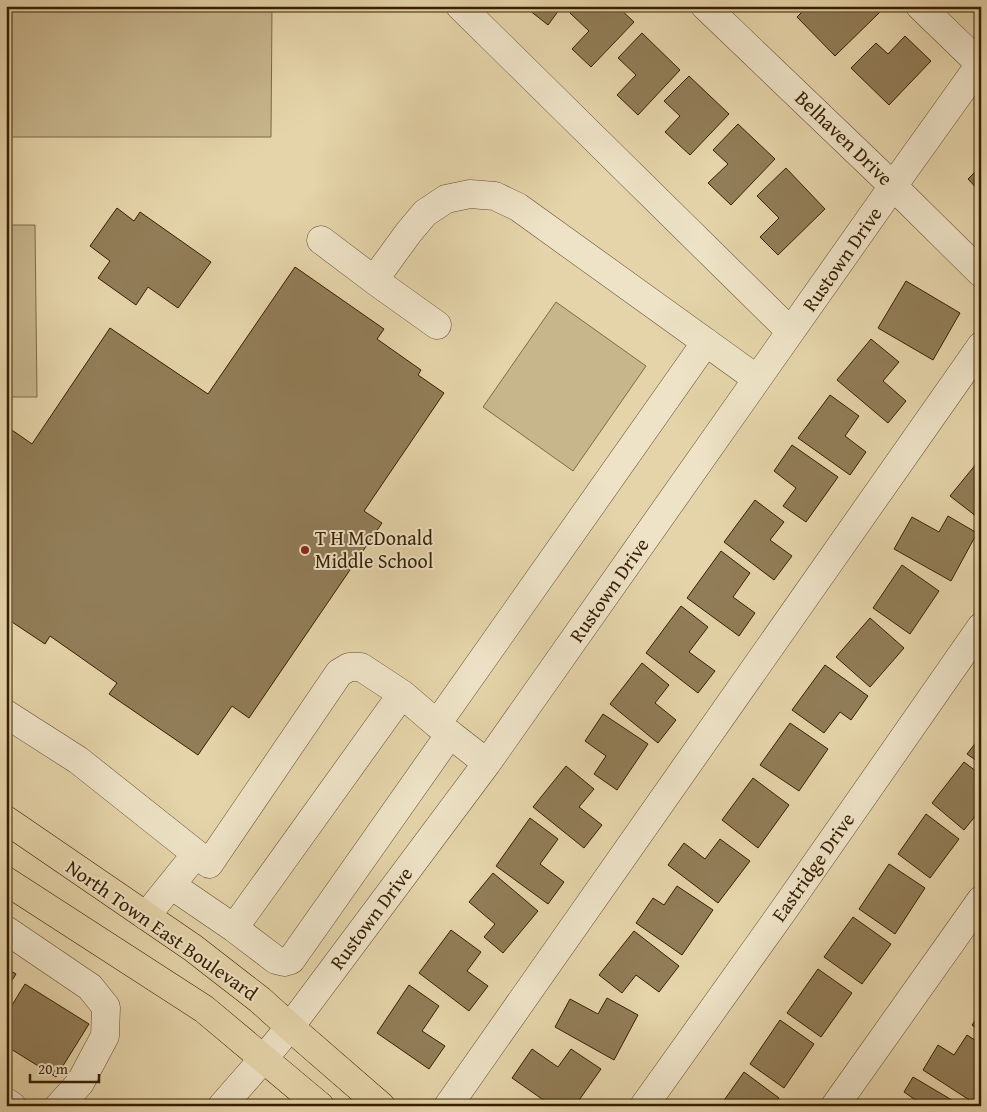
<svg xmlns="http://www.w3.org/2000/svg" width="987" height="1112" font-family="'Gentium Book Plus',serif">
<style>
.green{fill:#c7b58c;stroke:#7f6a46}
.building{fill:#917d58;stroke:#371f00}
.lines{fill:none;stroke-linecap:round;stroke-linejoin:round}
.minor-casing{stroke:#624c2a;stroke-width:29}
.major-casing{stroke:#371f00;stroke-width:29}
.minor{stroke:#eee3c7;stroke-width:28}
.major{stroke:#e5d4a9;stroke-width:28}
.poi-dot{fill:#8f2418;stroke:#eee3c7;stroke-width:2}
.labels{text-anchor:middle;stroke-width:4;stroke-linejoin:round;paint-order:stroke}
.street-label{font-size:20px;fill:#371f00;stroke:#eee3c7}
.poi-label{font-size:20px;fill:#371f00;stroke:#eee3c7;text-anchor:start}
</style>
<rect width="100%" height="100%" fill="#e5d4a9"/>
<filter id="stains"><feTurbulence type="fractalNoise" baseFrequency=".004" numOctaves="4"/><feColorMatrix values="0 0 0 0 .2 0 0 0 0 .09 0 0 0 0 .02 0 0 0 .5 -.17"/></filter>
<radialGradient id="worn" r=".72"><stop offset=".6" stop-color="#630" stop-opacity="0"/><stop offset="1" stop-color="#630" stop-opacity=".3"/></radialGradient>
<path class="green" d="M 6,6 L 272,6 L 271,137 L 6,137 Z
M 6,225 L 35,225 L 37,397 L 6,397 Z
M 556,302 L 646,366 L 573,471 L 483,407 Z"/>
<path class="building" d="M 524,6 L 562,6 L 548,25 Z
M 576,6 L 617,6 L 634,22 L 591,67 L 572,49 L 589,31 L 570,13 Z
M 808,6 L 844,6 L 850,12 L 856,6 L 874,6 L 880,12 L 835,56 L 797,17 Z
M 642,33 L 680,70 L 638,115 L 617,95 L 636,75 L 618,58 Z
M 905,36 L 931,61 L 889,105 L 851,68 L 876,43 L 888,54 Z
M 689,76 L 729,114 L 690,155 L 665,132 L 680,116 L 664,101 Z
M 738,124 L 775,159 L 731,205 L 708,183 L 728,164 L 713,150 Z
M 981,166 L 981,193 L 968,179 Z
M 786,168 L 825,209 L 778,255 L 760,237 L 779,218 L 757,196 Z
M 117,208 L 134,221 L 140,212 L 211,262 L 178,308 L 148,287 L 136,305 L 98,278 L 110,261 L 90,246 Z
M 295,267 L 384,329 L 377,339 L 421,370 L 418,375 L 444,393 L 364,511 L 382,523 L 249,718 L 232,706 L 198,755 L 109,694 L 117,683 L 50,636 L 45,644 L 6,618 L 6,432 L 9,428 L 32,444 L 110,328 L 208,394 Z
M 906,281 L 960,313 L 933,360 L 878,328 Z
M 871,339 L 899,362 L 883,381 L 906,401 L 888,423 L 837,380 Z
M 830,395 L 859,416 L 845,436 L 866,452 L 850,475 L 798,438 Z
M 792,445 L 838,477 L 806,522 L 783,506 L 796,488 L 774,471 Z
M 981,458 L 981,520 L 950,496 Z
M 755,500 L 784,522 L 770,540 L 792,556 L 774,580 L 724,542 Z
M 948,516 L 977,533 L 951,581 L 894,549 L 912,517 L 939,532 Z
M 721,551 L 750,573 L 733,597 L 755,613 L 739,636 L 687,598 Z
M 902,565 L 939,591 L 910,634 L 873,608 Z
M 681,606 L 708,627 L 689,652 L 715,671 L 698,693 L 646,653 Z
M 870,618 L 904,648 L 870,687 L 836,657 Z
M 642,663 L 669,685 L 655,703 L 676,720 L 658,743 L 610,704 Z
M 825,665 L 868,696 L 851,720 L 840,712 L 824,733 L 792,710 Z
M 603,714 L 648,744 L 617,790 L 594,774 L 606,756 L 585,741 Z
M 790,723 L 828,749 L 799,791 L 760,765 Z
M 981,736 L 981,764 L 967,754 Z
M 964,762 L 981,775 L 981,809 L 964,830 L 932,803 Z
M 566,766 L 594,789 L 579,807 L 602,825 L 584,848 L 533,807 Z
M 753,778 L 789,805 L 758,848 L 722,820 Z
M 926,814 L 959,839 L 930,878 L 898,854 Z
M 530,818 L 558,839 L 540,864 L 564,882 L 548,904 L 496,866 Z
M 720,839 L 750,861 L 718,903 L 668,865 L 684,843 L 705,859 Z
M 889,864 L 925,888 L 895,934 L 859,909 Z
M 493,873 L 538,911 L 503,953 L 484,937 L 495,924 L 469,902 Z
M 677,886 L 713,910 L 682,955 L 636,923 L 653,898 L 664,905 Z
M 853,917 L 891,944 L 862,984 L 824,957 Z
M 451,930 L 481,952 L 467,971 L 488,986 L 469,1011 L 419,973 Z
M 634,931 L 679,966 L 659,992 L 636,975 L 622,993 L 599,975 Z
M 6,968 L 16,974 L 6,990 Z
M 818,969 L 852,993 L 821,1037 L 787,1013 Z
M 25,984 L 89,1024 L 56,1077 L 6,1046 L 6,1015 Z
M 409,985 L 439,1006 L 422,1031 L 445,1046 L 429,1069 L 377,1033 Z
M 607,998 L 638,1015 L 614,1060 L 555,1027 L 570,999 L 598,1014 Z
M 981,1013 L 981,1032 L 972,1025 Z
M 780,1020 L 814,1044 L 784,1088 L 750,1064 Z
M 967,1035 L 981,1044 L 981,1092 L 974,1103 L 923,1070 L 938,1045 L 954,1055 Z
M 532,1049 L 558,1067 L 571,1049 L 601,1069 L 575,1106 L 552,1106 L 512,1078 Z
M 744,1072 L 779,1098 L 773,1106 L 720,1106 Z
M 913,1077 L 962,1106 L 914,1106 L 917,1101 L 904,1092 Z"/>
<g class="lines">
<g class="minor-casing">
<path id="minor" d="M 460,6 L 790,331
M 705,6 L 893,186 L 981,273
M 920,6 L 981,65
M 321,240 L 374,280 L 437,325
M 374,280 L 409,232 L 425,213 L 446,199 L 470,194 L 495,196 L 518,207 L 757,379
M 6,714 L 78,760 L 209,864 L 339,673 L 349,667 L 361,667 L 402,694 L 437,724 L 487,763
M 437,724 L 706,342
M 171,885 L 234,928 L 402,694
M 146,916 L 196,854
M 234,928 L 276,960 L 284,962 L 291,960 L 450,734
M 6,930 L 90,987 L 106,1007 L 105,1036 L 80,1083 L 59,1106
M 6,1102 L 12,1106
M 222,1106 L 264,1058 L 290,1027 L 487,763 L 893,186 L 981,63
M 448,1106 L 981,346
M 644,1106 L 783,911 L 981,627
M 835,1106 L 981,900"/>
</g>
<g class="major-casing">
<path id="major" d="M 6,820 L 193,948 L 260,1000 L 290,1027 L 381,1106
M 6,881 L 204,1009 L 320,1106"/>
</g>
<use href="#minor" class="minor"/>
<use href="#major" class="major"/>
</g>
<circle class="poi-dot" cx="305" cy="550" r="5"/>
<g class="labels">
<g class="street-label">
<text transform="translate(844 138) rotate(44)" y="7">Belhaven Drive</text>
<text transform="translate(842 259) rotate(-55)" y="7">Rustown Drive</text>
<text transform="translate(609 590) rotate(-55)" y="7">Rustown Drive</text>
<text transform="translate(813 867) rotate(-55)" y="7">Eastridge Drive</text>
<text transform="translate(371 918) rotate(-53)" y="7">Rustown Drive</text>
<text transform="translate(162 930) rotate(35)" y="7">North Town East Boulevard</text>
</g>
<g class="poi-label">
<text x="315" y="545">T H McDonald<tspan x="315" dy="23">Middle School</tspan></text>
</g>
</g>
<rect width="987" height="1112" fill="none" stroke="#e5d4a9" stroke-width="25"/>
<rect x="8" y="8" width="972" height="1097" fill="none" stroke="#371f00" stroke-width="2.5"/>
<rect x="12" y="12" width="962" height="1087" fill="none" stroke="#371f00"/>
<path d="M30 1074v8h69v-8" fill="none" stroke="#371f00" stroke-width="2.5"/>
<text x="38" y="1074" font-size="15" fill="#371f00" stroke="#eee3c7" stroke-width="4" paint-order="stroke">20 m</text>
<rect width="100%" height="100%" filter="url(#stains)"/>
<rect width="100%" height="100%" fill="url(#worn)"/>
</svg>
